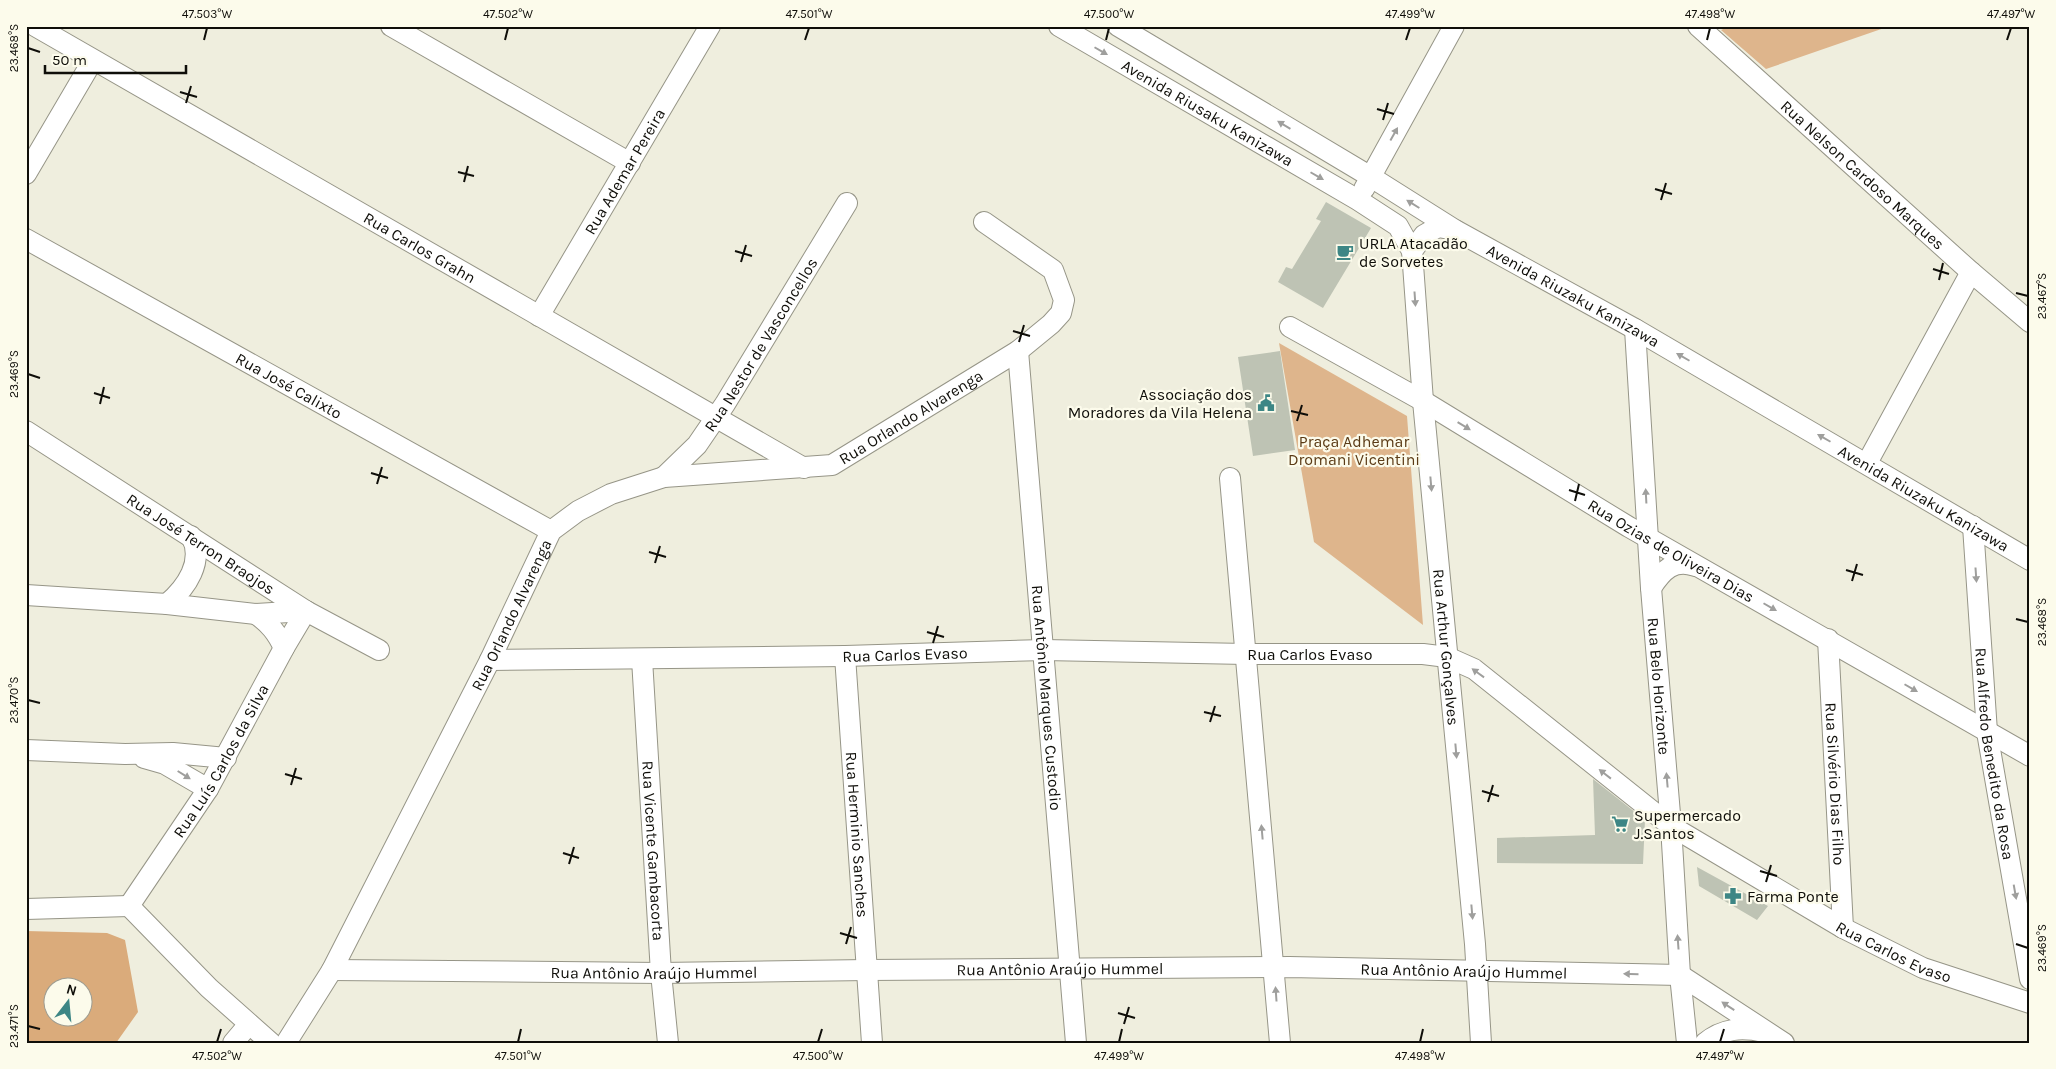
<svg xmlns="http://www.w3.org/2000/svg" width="2056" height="1069" font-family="Karla,sans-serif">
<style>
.green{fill:#deb58c}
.forest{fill:#daab7b;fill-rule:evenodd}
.building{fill:#bec3b4}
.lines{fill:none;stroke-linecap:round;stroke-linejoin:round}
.minor-casing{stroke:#969587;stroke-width:22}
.minor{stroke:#fff;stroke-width:20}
.oneway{fill:#9f9f9d}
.ticks{fill:none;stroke:#0f0e09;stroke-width:2}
.labels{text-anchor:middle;stroke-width:4.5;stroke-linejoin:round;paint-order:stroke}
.street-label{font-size:16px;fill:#0f0e09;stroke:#fcfbeb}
.poi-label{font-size:16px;fill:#0f0e09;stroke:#fcfbeb;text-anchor:start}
.park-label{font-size:16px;fill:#5b3b16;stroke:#fcfbeb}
.neatline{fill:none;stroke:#0f0e09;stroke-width:2}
.ticks-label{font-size:12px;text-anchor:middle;fill:#0f0e09}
</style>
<rect width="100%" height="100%" fill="#efeede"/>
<path class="green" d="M 1730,26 L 1890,26 L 1766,69 L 1721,30 Z
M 1279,343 L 1407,416 L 1423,625 L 1314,542 Z"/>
<path class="forest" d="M 26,931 L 107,933 L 125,940 L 138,1012 L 116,1043 L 26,1043 ZM 52,986 L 82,986 L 82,1016 L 52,1016 Z"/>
<path class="building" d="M 1326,202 L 1371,228 L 1323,308 L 1278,282 L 1286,267 L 1292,269 L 1321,221 L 1316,219 Z
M 1280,351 L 1295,450 L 1253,456 L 1238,357 Z
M 1593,779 L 1645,820 L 1643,864 L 1497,863 L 1497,838 L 1595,835 Z
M 1697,867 L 1768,906 L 1757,920 L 1699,886 Z"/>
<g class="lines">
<g class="minor-casing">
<g id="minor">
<path id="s1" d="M 35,26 L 804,468"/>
<path d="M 391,26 L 630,163"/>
<path id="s2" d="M 1059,26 L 1358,200 L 1398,226 L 1412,251 L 1423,401 L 1475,944 L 1481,1043"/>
<path id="s3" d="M 1118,26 L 1371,177 L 1455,230 L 1635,329 L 2030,560"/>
<path id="s4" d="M 1698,26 L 1971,272 L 2030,322"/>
<path d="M 26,174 L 93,60"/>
<path d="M 1364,189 L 1454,26"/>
<path id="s5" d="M 26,239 L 551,531"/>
<path d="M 1412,251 L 1424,235 L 1438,227 L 1455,230"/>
<path id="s6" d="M 539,316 L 710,26"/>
<path id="s7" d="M 1290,327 L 1423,401 L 1629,527 L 2030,756"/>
<path id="s8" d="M 1635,329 L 1651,588 L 1671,826 L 1680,975 L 1687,1043"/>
<path id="s9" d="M 1018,351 L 1076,1043"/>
<path id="s10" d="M 26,431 L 306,611 L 379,650"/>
<path d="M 1867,463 L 1971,272"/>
<path id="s11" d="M 664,477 L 697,445 L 725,404 L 847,203"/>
<path d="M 1230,478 L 1280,1043"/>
<path id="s12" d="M 1973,526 L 1987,732 L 2030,979"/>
<path d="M 1651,588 C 1662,571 1674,558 1695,566"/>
<path d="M 26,595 L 167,604 L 256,614 L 306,611"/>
<path d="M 167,604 C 186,588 205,561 191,536"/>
<path d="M 256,614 C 270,624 277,633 284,648"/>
<path id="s13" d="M 1828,639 L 1843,928"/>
<path id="s14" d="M 845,656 L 872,1043"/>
<path id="s15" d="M 642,659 L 661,973 L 668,1043"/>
<path id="s16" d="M 490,660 L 845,656 L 1044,650 L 1246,654 L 1423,654 L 1447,657 L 1474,669 L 1671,826 L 1843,928 L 1923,968 L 2030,1003"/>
<path d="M 26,750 L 125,754 L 173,753 L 226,758"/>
<path d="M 144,758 L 165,764 L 208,789"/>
<path id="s17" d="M 129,906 L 208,789 L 284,648 L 306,611"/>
<path d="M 129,906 L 209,988 L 271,1043"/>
<path d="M 26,909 L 129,906"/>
<path id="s18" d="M 332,970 L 661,973 L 867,970 L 1289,967 L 1680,975 L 1784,1043"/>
<path d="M 233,1043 L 249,1024"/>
<path id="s19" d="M 286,1043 L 332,970 L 490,660 L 551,531 L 578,511 L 611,494 L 664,477 L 832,465 L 1018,351 L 1051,324 L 1061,313 L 1064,300 L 1053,270 L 984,222"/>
<path d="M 1705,1043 C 1723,1028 1742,1027 1764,1032"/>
</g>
</g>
<use href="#minor" class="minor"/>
</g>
<defs><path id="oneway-solid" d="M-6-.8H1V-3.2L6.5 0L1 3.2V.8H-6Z" transform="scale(1.25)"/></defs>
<g class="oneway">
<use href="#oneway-solid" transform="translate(1101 51) rotate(30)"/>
<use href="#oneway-solid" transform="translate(1284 125) rotate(-149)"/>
<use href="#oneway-solid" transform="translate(1394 134) rotate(-61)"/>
<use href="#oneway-solid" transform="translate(1317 176) rotate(30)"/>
<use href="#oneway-solid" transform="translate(1413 204) rotate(-148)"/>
<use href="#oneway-solid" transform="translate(1415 299) rotate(86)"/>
<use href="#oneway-solid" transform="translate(1683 357) rotate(-150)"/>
<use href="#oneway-solid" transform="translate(1464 426) rotate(31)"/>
<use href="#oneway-solid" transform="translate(1824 438) rotate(-150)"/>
<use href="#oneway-solid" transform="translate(1431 484) rotate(85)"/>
<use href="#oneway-solid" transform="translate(1646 496) rotate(-93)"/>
<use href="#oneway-solid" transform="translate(1976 575) rotate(86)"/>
<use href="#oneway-solid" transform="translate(1770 607) rotate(30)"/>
<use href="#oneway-solid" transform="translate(1478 673) rotate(-144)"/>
<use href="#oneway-solid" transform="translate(1911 688) rotate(30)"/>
<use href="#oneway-solid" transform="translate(1456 751) rotate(85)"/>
<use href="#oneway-solid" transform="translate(1605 774) rotate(-142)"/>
<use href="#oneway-solid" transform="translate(184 775) rotate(32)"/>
<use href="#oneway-solid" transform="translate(1667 780) rotate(-95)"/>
<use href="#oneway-solid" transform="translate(1262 832) rotate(-95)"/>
<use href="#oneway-solid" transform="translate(2015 892) rotate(80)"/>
<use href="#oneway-solid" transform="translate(1472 912) rotate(85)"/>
<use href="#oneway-solid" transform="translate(1678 942) rotate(-94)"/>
<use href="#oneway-solid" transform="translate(1631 974) rotate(-179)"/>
<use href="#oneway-solid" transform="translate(1276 994) rotate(-94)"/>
<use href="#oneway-solid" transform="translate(1728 1006) rotate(-147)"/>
</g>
<path class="ticks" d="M 204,40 L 207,28M 505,40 L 508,28M 805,40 L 809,28M 1106,40 L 1109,28M 1406,40 L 1410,28M 1707,40 L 1710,28M 2007,40 L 2011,28M 28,48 L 40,52M 180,92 L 197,97M 186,103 L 191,86M 1377,109 L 1394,114M 1383,120 L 1388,103M 458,172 L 474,176M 464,182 L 468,166M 1655,189 L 1672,194M 1661,200 L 1666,183M 735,251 L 752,256M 741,262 L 746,245M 1933,269 L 1949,274M 1939,280 L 1943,263M 2016,293 L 2028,296M 1013,331 L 1030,336M 1019,342 L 1024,325M 28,374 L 40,378M 94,393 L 110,398M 100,404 L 104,387M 1291,411 L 1308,415M 1297,421 L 1302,405M 371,473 L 388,478M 377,484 L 382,467M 1569,490 L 1585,495M 1575,501 L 1579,484M 649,552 L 666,557M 655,563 L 660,546M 1846,570 L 1863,575M 1852,581 L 1857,564M 2016,619 L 2028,622M 927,632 L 944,637M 933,643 L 938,626M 28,700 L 40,703M 1204,712 L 1221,716M 1210,722 L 1215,706M 285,774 L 302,779M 291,785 L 296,768M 1482,791 L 1499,796M 1488,802 L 1493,785M 563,853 L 579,858M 569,864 L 574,847M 1760,871 L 1777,876M 1766,882 L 1771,865M 840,933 L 857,938M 846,944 L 851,927M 2016,944 L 2028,948M 1118,1013 L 1135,1018M 1124,1024 L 1129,1007M 28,1026 L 40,1029M 217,1042 L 221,1029M 518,1042 L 521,1029M 818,1042 L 822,1029M 1119,1042 L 1122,1029M 1420,1042 L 1423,1029M 1720,1042 L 1724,1029"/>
<defs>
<g id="cafe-bare" transform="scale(1.35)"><path d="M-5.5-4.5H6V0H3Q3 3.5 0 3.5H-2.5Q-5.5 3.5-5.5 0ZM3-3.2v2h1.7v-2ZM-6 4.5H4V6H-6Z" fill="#3d8685" stroke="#fcfbeb" stroke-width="2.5" paint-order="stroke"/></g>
<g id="civic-bare" transform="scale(1.35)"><path d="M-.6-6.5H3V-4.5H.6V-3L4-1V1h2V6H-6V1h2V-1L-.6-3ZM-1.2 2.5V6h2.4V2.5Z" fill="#3d8685" stroke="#fcfbeb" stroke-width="2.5" paint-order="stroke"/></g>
<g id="supermarket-bare" transform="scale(1.35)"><path d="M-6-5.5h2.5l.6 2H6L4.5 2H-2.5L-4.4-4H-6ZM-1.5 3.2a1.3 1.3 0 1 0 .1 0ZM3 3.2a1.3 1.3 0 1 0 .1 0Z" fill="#3d8685" stroke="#fcfbeb" stroke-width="2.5" paint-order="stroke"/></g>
<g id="pharmacy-bare" transform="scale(1.35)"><path d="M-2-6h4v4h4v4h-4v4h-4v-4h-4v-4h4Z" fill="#3d8685" stroke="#fcfbeb" stroke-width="2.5" paint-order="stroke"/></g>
</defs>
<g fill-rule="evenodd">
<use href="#cafe-bare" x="1345" y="252"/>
<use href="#civic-bare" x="1266" y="403"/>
<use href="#supermarket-bare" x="1620" y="824"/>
<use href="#pharmacy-bare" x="1733" y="896"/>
</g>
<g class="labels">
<g class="street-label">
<text dy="6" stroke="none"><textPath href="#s2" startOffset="172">Avenida Riusaku Kanizawa</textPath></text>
<text dy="6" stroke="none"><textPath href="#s6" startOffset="168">Rua Ademar Pereira</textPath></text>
<text dy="6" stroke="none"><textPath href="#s4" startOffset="222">Rua Nelson Cardoso Marques</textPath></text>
<text dy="6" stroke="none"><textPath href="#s1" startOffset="444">Rua Carlos Grahn</textPath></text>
<text dy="6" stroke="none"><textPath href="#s3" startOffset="529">Avenida Riuzaku Kanizawa</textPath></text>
<text dy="6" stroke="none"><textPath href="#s11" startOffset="165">Rua Nestor de Vasconcellos</textPath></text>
<text dy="6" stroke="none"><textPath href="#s5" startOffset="301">Rua José Calixto</textPath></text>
<text dy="6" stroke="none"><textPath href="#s19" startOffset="964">Rua Orlando Alvarenga</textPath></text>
<text dy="6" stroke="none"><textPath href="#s3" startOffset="934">Avenida Riuzaku Kanizawa</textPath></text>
<text dy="6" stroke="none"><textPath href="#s10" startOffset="208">Rua José Terron Braojos</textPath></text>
<text dy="6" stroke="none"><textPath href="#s7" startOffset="442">Rua Ozias de Oliveira Dias</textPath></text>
<text dy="6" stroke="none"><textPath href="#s19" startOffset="484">Rua Orlando Alvarenga</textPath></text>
<text dy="6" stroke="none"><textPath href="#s2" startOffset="820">Rua Arthur Gonçalves</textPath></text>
<text dy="6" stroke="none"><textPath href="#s16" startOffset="415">Rua Carlos Evaso</textPath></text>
<text dy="6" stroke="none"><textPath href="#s16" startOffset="820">Rua Carlos Evaso</textPath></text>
<text dy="6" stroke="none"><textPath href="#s8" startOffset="358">Rua Belo Horizonte</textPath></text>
<text dy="6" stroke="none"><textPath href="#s9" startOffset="348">Rua Antônio Marques Custodio</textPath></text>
<text dy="6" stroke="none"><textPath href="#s12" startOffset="229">Rua Alfredo Benedito da Rosa</textPath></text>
<text dy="6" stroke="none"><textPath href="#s17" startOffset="172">Rua Luís Carlos da Silva</textPath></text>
<text dy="6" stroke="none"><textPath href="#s13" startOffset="145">Rua Silvério Dias Filho</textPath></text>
<text dy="6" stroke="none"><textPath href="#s14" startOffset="179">Rua Herminio Sanches</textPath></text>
<text dy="6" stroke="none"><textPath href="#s15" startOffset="192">Rua Vicente Gambacorta</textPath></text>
<text dy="6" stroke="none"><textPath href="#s16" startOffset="1495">Rua Carlos Evaso</textPath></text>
<text dy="6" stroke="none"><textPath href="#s18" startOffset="728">Rua Antônio Araújo Hummel</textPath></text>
<text dy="6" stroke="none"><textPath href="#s18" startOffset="1132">Rua Antônio Araújo Hummel</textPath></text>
<text dy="6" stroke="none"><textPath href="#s18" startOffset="322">Rua Antônio Araújo Hummel</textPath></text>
</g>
<g class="poi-label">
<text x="1359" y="249">URLA Atacadão<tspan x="1359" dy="18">de Sorvetes</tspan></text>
<text x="1252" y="400" text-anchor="end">Associação dos<tspan x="1252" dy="18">Moradores da Vila Helena</tspan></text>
<text x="1634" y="821">Supermercado<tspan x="1634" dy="18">J.Santos</tspan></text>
<text x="1747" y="902">Farma Ponte</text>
</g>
<g class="park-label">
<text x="1354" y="447">Praça Adhemar<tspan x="1354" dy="18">Dromani Vicentini</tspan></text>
</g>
</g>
<rect width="2056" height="1069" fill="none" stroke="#fcfbeb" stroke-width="55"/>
<g transform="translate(68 1002) rotate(16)"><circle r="24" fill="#fcfbeb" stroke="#9d9c91"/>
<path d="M0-4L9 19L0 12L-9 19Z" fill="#3d8685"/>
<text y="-8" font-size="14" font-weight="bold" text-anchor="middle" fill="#0f0e09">N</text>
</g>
<path d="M45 65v8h141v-8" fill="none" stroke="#0f0e09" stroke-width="2.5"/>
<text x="52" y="65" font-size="15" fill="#0f0e09" stroke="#fcfbeb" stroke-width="4" paint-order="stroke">50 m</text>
<rect x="28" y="28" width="2000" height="1014" class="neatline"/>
<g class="ticks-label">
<text x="207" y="18">47.503°W</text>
<text x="508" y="18">47.502°W</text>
<text x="809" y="18">47.501°W</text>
<text x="1109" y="18">47.500°W</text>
<text x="1410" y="18">47.499°W</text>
<text x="1710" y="18">47.498°W</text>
<text x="2011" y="18">47.497°W</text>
<text transform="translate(14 48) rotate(-90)" y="4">23.468°S</text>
<text transform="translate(2042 296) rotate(-90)" y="4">23.467°S</text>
<text transform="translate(14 374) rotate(-90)" y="4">23.469°S</text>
<text transform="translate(2042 622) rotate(-90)" y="4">23.468°S</text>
<text transform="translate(14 700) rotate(-90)" y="4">23.470°S</text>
<text transform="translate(2042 948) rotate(-90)" y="4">23.469°S</text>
<text transform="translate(14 1026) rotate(-90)" y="4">23.471°S</text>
<text x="217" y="1060">47.502°W</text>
<text x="518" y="1060">47.501°W</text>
<text x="818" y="1060">47.500°W</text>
<text x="1119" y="1060">47.499°W</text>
<text x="1420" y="1060">47.498°W</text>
<text x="1720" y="1060">47.497°W</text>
</g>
</svg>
